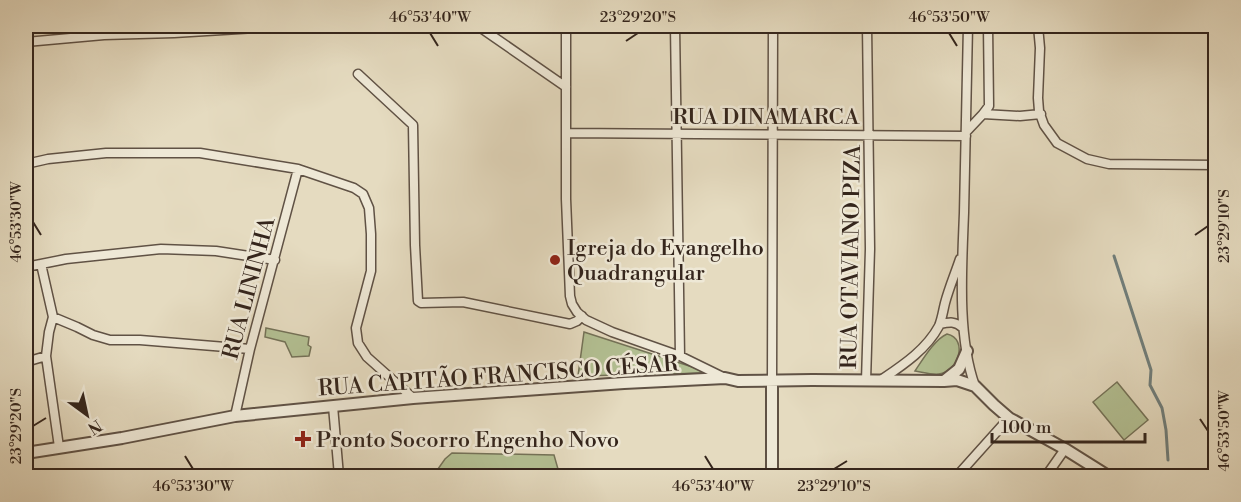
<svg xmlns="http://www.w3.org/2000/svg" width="1241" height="502" font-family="'Libre Bodoni',serif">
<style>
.green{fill:#b3c093;stroke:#747258;stroke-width:1.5}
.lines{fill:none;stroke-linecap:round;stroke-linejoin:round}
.stream{stroke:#707e7b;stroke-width:3}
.minor-casing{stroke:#605245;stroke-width:11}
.tertiary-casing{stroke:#605245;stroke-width:14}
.minor{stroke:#eee8d6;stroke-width:8}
.tertiary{stroke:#eee8d6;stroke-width:10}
.ticks{fill:none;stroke:#34251c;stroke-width:2}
.poi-dot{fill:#8f2418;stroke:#eee8d6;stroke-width:2}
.labels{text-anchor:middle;stroke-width:5;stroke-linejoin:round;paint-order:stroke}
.street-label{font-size:22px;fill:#34251c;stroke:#eee8d6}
.poi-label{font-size:22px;fill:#34251c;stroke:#eee8d6;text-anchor:start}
.neatline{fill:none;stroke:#34251c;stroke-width:2}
.ticks-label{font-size:15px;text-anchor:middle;fill:#34251c}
</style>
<rect width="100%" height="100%" fill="#e5dbc0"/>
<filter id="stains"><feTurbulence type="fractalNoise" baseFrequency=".00333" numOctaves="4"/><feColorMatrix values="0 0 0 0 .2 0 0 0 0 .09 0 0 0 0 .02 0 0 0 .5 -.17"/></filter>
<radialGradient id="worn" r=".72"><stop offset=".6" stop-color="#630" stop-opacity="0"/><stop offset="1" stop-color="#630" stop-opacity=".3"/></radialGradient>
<path class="green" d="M 266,328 L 309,337 L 308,345 L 311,347 L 309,356 L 292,357 L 285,342 L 265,337 Z
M 584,332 L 711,373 L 578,376 Z
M 947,334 C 969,339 958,372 939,374 C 931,375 922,372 915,371 C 923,359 935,339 947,334 Z
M 1117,382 L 1148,420 L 1124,440 L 1093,402 Z
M 452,453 L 554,455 L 560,476 L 433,476 L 445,459 Z"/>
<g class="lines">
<path class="stream" d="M 1114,256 L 1151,370 L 1150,385 L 1162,408 L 1166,430 L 1168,460"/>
<g class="minor-casing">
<path id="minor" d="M 478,26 L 566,87
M 566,26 L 566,199 L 570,296 L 572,304 L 577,312 L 586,320 L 612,332 L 680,356 L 725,378
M 675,26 L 680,356
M 968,26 C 967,88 965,151 964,213 C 962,267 957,336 975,386
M 1038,26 L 1040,48 L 1038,98 L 1039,111 L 1044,125 L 1057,143 L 1087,159 L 1109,164 L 1216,165
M 104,35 L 174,33 L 286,26
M 26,42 L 104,35 L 126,26
M 358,74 L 413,125 L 415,245 L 418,301 L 421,303 L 463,302 L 570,324 L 577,321 L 582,316
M 983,114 L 1020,116 L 1041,114
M 966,132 L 983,114 L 989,106 L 988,26
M 566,133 L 966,136
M 26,164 L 48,159 L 106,153 L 200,153 L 298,169 L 354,188 L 363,194 L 369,208 L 371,234 L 371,271 L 356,328 L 358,343 L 367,357 L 413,398
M 41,264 L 53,317 L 49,332 L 46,356 L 59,447
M 26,267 L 66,259 L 161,249 L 216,251 L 275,260
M 53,317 L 77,327 L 93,335 L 110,340 L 140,340 L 250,349
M 940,324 C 950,322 955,321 963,328
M 26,362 L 46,356
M 881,380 C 903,365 926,350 939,326 C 942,319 943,311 945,303 C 949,288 955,274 960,259
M 772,381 L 773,26
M 866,381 L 870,249 L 867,26
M 333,406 L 339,476
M 235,416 L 250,349 L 298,169
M 957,476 L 1009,418
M 1046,476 L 1065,449"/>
</g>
<g class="tertiary-casing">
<path id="tertiary" d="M 772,381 L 772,476
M 944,381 L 959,369 L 967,351
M 26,453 L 122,438 L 235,416 L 413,398 L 624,383 L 725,378 L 738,381 L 812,380 L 944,381 L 957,380 L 975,386 L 994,405 L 1009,418 L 1065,449 L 1108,476"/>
</g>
<use href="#minor" class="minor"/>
<use href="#tertiary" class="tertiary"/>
</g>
<path class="ticks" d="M 430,33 L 438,46M 949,33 L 957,46M 626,41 L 638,33M 33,222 L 41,235M 1195,235 L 1208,226M 1200,419 L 1208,431M 33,426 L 46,418M 185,456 L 193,469M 705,456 L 713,469M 834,469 L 847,461"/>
<g class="poi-dot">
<circle cx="555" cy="260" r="6"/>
<path d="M300 430h6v6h6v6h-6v6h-6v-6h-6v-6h6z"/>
</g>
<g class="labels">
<g class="street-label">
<text x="766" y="124">RUA DINAMARCA</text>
<text transform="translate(850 257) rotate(-89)" y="8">RUA OTAVIANO PIZA</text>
<text transform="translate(248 288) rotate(-75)" y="8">RUA LININHA</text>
<text transform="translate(498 375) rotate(-4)" y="8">RUA CAPITÃO FRANCISCO CÉSAR</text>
</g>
<g class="poi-label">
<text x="567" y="255">Igreja do Evangelho<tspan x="567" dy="25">Quadrangular</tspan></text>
<text x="316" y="447">Pronto Socorro Engenho Novo</text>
</g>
</g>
<rect width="1241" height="502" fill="none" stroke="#e5dbc0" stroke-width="66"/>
<g transform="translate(87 415) rotate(147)" stroke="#eee8d6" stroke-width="4.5" paint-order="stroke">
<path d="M0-4.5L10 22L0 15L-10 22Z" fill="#34251c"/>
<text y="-9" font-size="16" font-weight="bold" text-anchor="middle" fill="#34251c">N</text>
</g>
<path d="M992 433v9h153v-9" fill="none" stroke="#34251c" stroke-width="3"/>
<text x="1001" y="433" font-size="18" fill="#34251c" stroke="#eee8d6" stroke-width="4.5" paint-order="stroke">100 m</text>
<rect x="33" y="33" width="1175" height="436" class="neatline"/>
<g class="ticks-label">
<text x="430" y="22">46°53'40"W</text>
<text x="638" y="22">23°29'20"S</text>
<text x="949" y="22">46°53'50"W</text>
<text transform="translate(16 222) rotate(-90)" y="5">46°53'30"W</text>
<text transform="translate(1224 226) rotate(-90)" y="5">23°29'10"S</text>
<text transform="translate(16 426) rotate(-90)" y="5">23°29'20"S</text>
<text transform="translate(1224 431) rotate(-90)" y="5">46°53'50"W</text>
<text x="193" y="491">46°53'30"W</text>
<text x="713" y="491">46°53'40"W</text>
<text x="834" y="491">23°29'10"S</text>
</g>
<rect width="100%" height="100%" filter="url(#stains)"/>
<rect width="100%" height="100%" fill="url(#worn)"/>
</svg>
